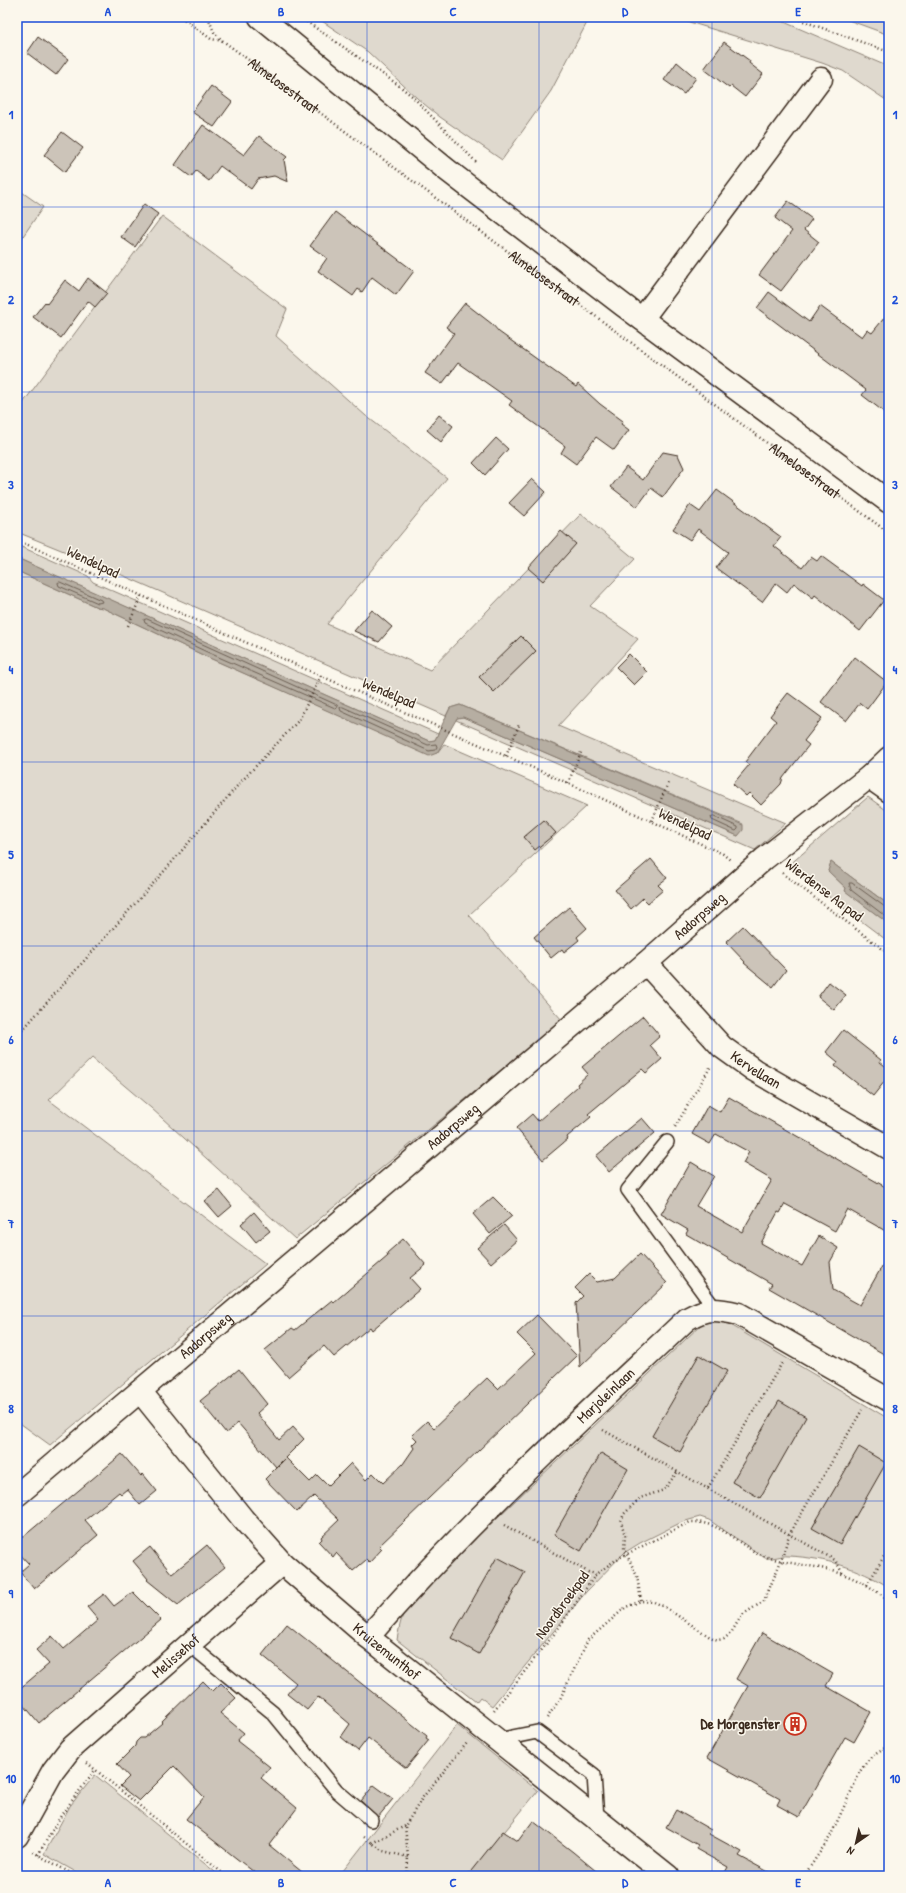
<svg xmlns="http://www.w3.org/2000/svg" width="906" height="1893" font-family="'Patrick Hand',sans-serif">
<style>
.green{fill:#dfd9ce;stroke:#8d8276}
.water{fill:#b6aea2;stroke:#85796d}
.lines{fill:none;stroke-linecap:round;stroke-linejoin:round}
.shore{stroke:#6c5f53;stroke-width:1}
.building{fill:#ccc4b9;stroke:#3b2a1e}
.service-casing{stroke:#3b2a1e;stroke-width:16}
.minor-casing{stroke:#3b2a1e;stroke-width:25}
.path{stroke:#3b2a1e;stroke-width:2.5;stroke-dasharray:1 3;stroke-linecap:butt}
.service{stroke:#fbf7ec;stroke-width:13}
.minor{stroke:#fbf7ec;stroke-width:22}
.grid{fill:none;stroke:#1d4ed8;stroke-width:1;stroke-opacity:0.55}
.labels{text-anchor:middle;stroke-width:3;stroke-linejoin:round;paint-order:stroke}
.street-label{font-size:15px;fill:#3b2a1e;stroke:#fbf7ec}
.poi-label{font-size:15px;font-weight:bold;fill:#3b2a1e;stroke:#fbf7ec;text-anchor:end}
.neatline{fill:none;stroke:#1d4ed8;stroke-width:1.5}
.grid-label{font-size:13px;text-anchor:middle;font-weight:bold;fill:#1d4ed8}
</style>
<rect width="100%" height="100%" fill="#fbf7ec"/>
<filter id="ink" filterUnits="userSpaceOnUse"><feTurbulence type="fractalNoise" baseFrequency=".025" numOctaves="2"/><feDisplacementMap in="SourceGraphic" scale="8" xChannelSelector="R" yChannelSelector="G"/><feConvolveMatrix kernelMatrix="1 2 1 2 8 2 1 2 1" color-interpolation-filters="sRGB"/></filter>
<g filter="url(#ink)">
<path class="green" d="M 316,17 L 590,17 L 551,91 L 502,160 L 440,117 L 418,99 L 368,52 Z
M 673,17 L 772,17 L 777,19 L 889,67 L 889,102 L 843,71 L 822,63 Z
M 840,17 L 889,17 L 889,35 Z
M 17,186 L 19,190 L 43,207 L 17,245 Z
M 162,216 L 287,309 L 276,336 L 366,416 L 447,478 L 327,624 L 430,670 L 581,514 L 635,559 L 590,606 L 638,639 L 558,726 L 786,823 L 755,850 L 456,720 L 457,718 L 463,717 L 738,836 L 743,824 L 460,705 L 450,708 L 446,716 L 108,569 L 17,532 L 17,411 Z
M 17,545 L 88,576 L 93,582 L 438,734 L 435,740 L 429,741 L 52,574 L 17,558 Z
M 17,571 L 97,607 L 103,608 L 205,656 L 406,745 L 437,753 L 444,744 L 587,806 L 469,915 L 562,1020 L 295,1239 L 151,1108 L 92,1058 L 49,1100 L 266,1264 L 50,1445 L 17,1421 Z
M 868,797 L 889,812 L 889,905 L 831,862 L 828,871 L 846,888 L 846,891 L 889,924 L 889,942 L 788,866 Z
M 705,1321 L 724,1321 L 889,1419 L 889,1587 C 858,1568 826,1558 789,1556 C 780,1555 776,1559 765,1558 L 709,1520 L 700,1517 L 682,1522 L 640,1543 L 624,1553 L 586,1592 L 492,1706 L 480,1697 L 476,1702 L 397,1640 C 402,1610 405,1608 425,1586 Z
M 457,1725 L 538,1791 L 468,1876 L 339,1876 Z
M 95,1775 L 220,1876 L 83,1876 L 44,1854 L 70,1806 Z"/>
<path class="water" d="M 17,558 L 429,741 L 435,740 L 450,708 L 460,705 L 743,825 L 743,830 L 738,836 L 463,717 L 457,718 L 437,753 L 429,756 L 205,656 L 103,608 L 97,607 L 17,571 Z
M 831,862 L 889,905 L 889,924 L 845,891 L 846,888 L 828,871 Z"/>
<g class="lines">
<path class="shore" d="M 60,582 L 101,600 L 102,602 L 98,603 L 59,586 L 58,583 Z
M 147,619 L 337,705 L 338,707 L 335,708 L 207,652 L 145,623 L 144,620 Z
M 343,707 L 428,745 L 436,744 L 437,747 L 435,750 L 429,751 L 341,711 L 340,708 Z
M 714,816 L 738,827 L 738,829 L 736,831 L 712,820 L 711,817 Z
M 889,908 L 885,907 L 852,883 L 849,883 L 851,890 L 889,919"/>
</g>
<path class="building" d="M 38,37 L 68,59 L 56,75 L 27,53 Z
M 724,42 L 750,61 L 749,63 L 763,74 L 745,97 L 731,86 L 729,88 L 704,69 Z
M 677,62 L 696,78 L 684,94 L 664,80 Z
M 211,86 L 232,102 L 214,127 L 192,112 Z
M 203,125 L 244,155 L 259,136 L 287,157 L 284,160 L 288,182 L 274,176 L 258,179 L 251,189 L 220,166 L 209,181 L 196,171 L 191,177 L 175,165 Z
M 62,132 L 83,148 L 65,172 L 44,155 Z
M 788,201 L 812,219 L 804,230 L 819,242 L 781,291 L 759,275 L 792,231 L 775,218 Z
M 144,204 L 158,214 L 135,247 L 121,237 Z
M 335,212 L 414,271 L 396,295 L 372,277 L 362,292 L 358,289 L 353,296 L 318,271 L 327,258 L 310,246 Z
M 88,278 L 107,293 L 95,307 L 88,301 L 61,338 L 33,317 L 45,302 L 47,304 L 65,280 L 79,291 Z
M 769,292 L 809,322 L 820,306 L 862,337 L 867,330 L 872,333 L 889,312 L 889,416 L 862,395 L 866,390 L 757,308 Z
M 465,303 L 492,324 L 499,332 L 576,387 L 578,384 L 600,404 L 623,421 L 621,424 L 629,430 L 614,450 L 596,437 L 576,464 L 561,453 L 565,446 L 509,405 L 512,401 L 458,363 L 442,384 L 425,373 L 454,333 L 446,327 Z
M 439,415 L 453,426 L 441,442 L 427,430 Z
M 496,438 L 508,449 L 485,475 L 473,463 Z
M 663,452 L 678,455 L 684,468 L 663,497 L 651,488 L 637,507 L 611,487 L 626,467 L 643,480 Z
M 532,479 L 546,492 L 524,516 L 509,503 Z
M 717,490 L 781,537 L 774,546 L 802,568 L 811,557 L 817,561 L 821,556 L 862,586 L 863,584 L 884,600 L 860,631 L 815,595 L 813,598 L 794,583 L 787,592 L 776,583 L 762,602 L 716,568 L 728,552 L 698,529 L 690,540 L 673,529 L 690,505 L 700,512 Z
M 561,531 L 576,544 L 543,581 L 528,568 Z
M 372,610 L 392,627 L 379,642 L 354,631 Z
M 521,636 L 536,651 L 494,692 L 479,677 Z
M 629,654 L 647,672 L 634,685 L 616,667 Z
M 855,657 L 887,682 L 867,709 L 860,703 L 846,721 L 821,702 Z
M 788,693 L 822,718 L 804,741 L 809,745 L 783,778 L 781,784 L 761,805 L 749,793 L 746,796 L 733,784 L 749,765 L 745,762 L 776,721 L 770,716 Z
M 544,820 L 556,833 L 535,850 L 524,837 Z
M 651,859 L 667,878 L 658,885 L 663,890 L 648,903 L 643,898 L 631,909 L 615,890 Z
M 569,907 L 587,928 L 577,937 L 579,940 L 564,952 L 562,949 L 551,958 L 534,937 Z
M 743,926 L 786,970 L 773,987 L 744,963 L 745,962 L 726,942 Z
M 829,982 L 846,995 L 834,1010 L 818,997 Z
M 643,1016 L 660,1036 L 650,1045 L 662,1059 L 646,1073 L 642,1069 L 588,1114 L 591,1117 L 567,1137 L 568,1139 L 543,1160 L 516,1128 L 532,1114 L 538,1121 L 578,1086 L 577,1084 L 588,1074 L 582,1067 Z
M 843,1030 L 881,1060 L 880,1062 L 889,1069 L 889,1076 L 873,1096 L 835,1066 L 838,1062 L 826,1052 Z
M 729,1097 L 889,1189 L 889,1233 L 847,1209 L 835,1231 L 785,1204 L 780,1213 L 778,1212 L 761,1243 L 802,1266 L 819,1236 L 838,1248 L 830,1262 L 833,1290 L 860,1305 L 889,1254 L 889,1357 L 769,1288 L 772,1284 L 686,1234 L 688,1230 L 661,1214 L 691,1162 L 714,1176 L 696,1206 L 742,1232 L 772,1180 L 743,1163 L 749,1152 L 716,1134 L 710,1144 L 692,1134 L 708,1105 L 720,1112 Z
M 642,1118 L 655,1133 L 609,1172 L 596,1156 Z
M 219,1190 L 232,1206 L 219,1217 L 205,1201 Z
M 493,1197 L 512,1216 L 490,1234 L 473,1214 Z
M 254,1212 L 270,1231 L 256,1242 L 241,1224 Z
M 504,1225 L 517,1240 L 491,1263 L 477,1248 Z
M 403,1239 L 426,1265 L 410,1278 L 420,1289 L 372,1330 L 370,1327 L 334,1357 L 324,1346 L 288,1377 L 265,1350 L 292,1328 L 295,1330 L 332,1300 L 334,1302 L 388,1256 L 387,1253 Z
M 640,1254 L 667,1283 L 580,1367 L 576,1303 L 583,1296 L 575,1288 L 589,1274 L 597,1282 L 615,1278 Z
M 537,1315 L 577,1356 L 379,1546 L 382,1549 L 369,1563 L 366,1560 L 353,1571 L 336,1553 L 333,1557 L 319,1542 L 322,1539 L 321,1537 L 339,1520 L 314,1496 L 297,1512 L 265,1479 L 286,1458 L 310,1482 L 317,1475 L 328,1486 L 351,1463 L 366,1480 L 373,1473 L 383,1483 L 403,1464 L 414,1448 L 412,1445 L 417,1440 L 412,1435 L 427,1421 L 434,1428 L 487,1378 L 498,1389 L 536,1353 L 517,1334 Z
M 699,1355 L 727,1371 L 680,1452 L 652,1436 Z
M 239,1369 L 267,1404 L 257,1413 L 279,1440 L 293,1427 L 304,1439 L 276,1467 L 238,1423 L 226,1433 L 200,1401 Z
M 779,1401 L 806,1417 L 760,1498 L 732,1482 Z
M 859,1447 L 886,1463 L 840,1544 L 812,1528 Z
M 601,1453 L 628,1469 L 581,1551 L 554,1535 Z
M 122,1454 L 141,1476 L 143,1474 L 157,1491 L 140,1505 L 127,1489 L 121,1494 L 119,1492 L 85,1520 L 98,1535 L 34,1589 L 20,1572 L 29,1564 L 17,1551 L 17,1542 Z
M 207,1545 L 225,1567 L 178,1605 L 147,1580 L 148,1579 L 133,1561 L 150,1547 L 172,1574 Z
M 497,1557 L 525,1572 L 479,1654 L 451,1638 Z
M 133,1592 L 161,1620 L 39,1723 L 17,1697 L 17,1691 L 49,1664 L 36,1650 L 52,1636 L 64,1649 L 98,1620 L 87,1607 L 104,1594 L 114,1606 Z
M 287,1624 L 427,1736 L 426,1738 L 429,1740 L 406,1768 L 368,1738 L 358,1751 L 341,1737 L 350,1724 L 318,1697 L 307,1710 L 287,1694 L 296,1683 L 262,1655 Z
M 762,1633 L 833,1674 L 826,1686 L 871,1712 L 854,1742 L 845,1737 L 799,1817 L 777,1805 L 780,1799 L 707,1758 L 748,1686 L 736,1679 Z
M 203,1681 L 213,1691 L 221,1683 L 236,1698 L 220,1713 L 244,1733 L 237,1741 L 270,1767 L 261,1778 L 297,1808 L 269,1845 L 307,1876 L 259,1876 L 186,1819 L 204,1797 L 174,1766 L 139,1801 L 120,1786 L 129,1777 L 117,1764 L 135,1746 L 136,1742 L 140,1738 L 144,1738 L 162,1723 L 161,1722 Z
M 374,1785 L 393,1799 L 378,1817 L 361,1801 Z
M 676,1810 L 711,1830 L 709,1834 L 742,1852 L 739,1856 L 776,1876 L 723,1876 L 728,1867 L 696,1849 L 698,1845 L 666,1827 Z
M 533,1821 L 573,1852 L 602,1876 L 467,1876 L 503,1831 L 518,1841 Z"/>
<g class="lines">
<g class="service-casing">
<path id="service" d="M 667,1142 L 628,1190 L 715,1309
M 190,1645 L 273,1713 L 337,1791 L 371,1820
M 498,1740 L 537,1732 L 594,1775 L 597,1819"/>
</g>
<g class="minor-casing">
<g id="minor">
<path d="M 260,17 L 447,170 L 623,305 L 889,502"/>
<path d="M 642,319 L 821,79"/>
<path d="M 869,777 L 889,791"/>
<path id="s2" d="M 646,963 L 722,1047 L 754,1070 L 889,1148"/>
<path id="s3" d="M 140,1391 L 243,1519 L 282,1563 L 368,1637 L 668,1876"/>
<path id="s4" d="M 17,1495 L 646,963 L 764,859 L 869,777 L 889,758"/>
<path id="s5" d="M 368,1637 C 466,1524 578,1422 687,1319 C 707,1307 717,1309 739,1314 L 889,1400"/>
<path id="s6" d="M 17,1836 L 53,1771 L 70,1749 L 282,1563"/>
</g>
</g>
<g class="path">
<path d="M 181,17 L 211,39 L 223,41"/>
<path id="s1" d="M 208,17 L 214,32 L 223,41 L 889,533"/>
<path d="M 300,17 L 397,84 L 412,96 L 477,163"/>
<path d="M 792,17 L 889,52"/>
<path d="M 17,540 L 321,676 L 568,783 L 723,854 L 730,860"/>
<path d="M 128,626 L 141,596"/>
<path d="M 506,756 L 519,725"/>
<path d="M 568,783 L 582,750"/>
<path d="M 652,821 L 668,783"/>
<path d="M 782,873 L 889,954"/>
<path d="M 17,1036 L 167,868 L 238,785 L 299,720 L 321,676"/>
<path d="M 675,1127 L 711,1066"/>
<path d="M 603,1430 L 835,1560 L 843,1574"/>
<path d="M 708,1488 L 782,1363"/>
<path d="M 504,1525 L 588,1572 L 596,1574"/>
<path d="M 867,1585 L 889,1548"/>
<path d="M 641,1601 L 637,1576 L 624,1549 L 625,1536 L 621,1521 L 624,1514 L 640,1498 L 664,1490 L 678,1471"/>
<path d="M 494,1710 L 555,1633 L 596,1574 L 617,1559 L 690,1522 C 718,1521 732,1539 755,1552 C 776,1562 799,1564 821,1568 C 845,1573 870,1584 889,1601"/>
<path d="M 547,1718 L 560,1699 L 588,1640 L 626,1607 L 641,1601 L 654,1602 L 663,1606 L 710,1637 L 718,1640 L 724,1639 L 731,1633 L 742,1615 L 764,1601 L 781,1561 L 789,1535 L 862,1410"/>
<path d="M 87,1763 L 226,1876"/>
<path d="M 364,1837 L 383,1851 L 408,1857"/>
<path d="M 372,1843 L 405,1826"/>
<path d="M 33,1852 L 76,1876"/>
<path d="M 38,1855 L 62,1814 L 95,1770"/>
<path d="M 407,1876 L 408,1857 L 405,1826 L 423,1797 L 467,1743"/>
<path d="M 804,1876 L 830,1837 L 861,1770 C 868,1759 876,1750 889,1747"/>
</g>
<use href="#service" class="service"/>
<use href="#minor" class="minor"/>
</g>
</g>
<path class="grid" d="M 194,17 L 194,1876M 367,17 L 367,1876M 539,17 L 539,1876M 712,17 L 712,1876M 17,207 L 889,207M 17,392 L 889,392M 17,577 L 889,577M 17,762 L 889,762M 17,946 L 889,946M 17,1131 L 889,1131M 17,1316 L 889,1316M 17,1501 L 889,1501M 17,1686 L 889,1686"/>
<defs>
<g id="building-ring" transform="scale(1.15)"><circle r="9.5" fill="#fbf7ec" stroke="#c8321e" stroke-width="1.5"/><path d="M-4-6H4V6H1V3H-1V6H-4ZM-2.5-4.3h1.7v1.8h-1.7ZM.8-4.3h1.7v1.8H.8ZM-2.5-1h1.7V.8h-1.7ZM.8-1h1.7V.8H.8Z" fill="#c8321e"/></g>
</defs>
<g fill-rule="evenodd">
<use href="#building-ring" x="795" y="1724"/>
</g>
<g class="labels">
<g class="street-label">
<text dy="5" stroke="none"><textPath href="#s1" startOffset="104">Almelosestraat</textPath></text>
<text dy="5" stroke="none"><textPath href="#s1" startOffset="428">Almelosestraat</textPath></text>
<text dy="5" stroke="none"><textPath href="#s1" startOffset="752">Almelosestraat</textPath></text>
<text transform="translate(93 562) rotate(25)" y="5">Wendelpad</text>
<text transform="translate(389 693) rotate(23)" y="5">Wendelpad</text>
<text transform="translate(685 824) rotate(25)" y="5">Wendelpad</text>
<text transform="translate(824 890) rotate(37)" y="5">Wierdense Aa pad</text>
<text dy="5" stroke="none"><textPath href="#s4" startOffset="895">Aadorpsweg</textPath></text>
<text dy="5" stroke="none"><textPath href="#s2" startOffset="154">Kervellaan</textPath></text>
<text dy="5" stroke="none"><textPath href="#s4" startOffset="571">Aadorpsweg</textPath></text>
<text dy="5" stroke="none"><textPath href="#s4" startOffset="247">Aadorpsweg</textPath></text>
<text dy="5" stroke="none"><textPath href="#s5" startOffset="339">Marjoleinlaan</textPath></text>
<text transform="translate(562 1605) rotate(-54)" y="5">Noordbroekpad</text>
<text dy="5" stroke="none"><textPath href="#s3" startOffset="360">Kruizemunthof</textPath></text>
<text dy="5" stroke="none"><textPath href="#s6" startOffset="243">Melissehof</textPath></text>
</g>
<g class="poi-label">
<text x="780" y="1729">De Morgenster</text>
</g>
</g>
<rect width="906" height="1893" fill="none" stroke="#fbf7ec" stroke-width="44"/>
<g transform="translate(856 1843) rotate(214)" stroke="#fbf7ec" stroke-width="3" paint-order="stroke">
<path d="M0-3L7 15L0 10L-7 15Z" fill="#3b2a1e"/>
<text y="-6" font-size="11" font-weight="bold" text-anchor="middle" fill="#3b2a1e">N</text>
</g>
<rect x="22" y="22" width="862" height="1849" class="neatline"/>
<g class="grid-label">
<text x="108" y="16">A</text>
<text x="281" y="16">B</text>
<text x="453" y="16">C</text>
<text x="625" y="16">D</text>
<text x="798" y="16">E</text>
<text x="11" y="119">1</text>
<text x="895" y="119">1</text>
<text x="11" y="304">2</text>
<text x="895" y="304">2</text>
<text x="11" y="489">3</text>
<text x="895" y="489">3</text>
<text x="11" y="674">4</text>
<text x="895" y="674">4</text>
<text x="11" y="859">5</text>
<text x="895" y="859">5</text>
<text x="11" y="1044">6</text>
<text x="895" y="1044">6</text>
<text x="11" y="1228">7</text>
<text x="895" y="1228">7</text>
<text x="11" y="1413">8</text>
<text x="895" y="1413">8</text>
<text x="11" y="1598">9</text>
<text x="895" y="1598">9</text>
<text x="11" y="1783">10</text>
<text x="895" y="1783">10</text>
<text x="108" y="1887">A</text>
<text x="281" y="1887">B</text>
<text x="453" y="1887">C</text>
<text x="625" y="1887">D</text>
<text x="798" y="1887">E</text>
</g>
</svg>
